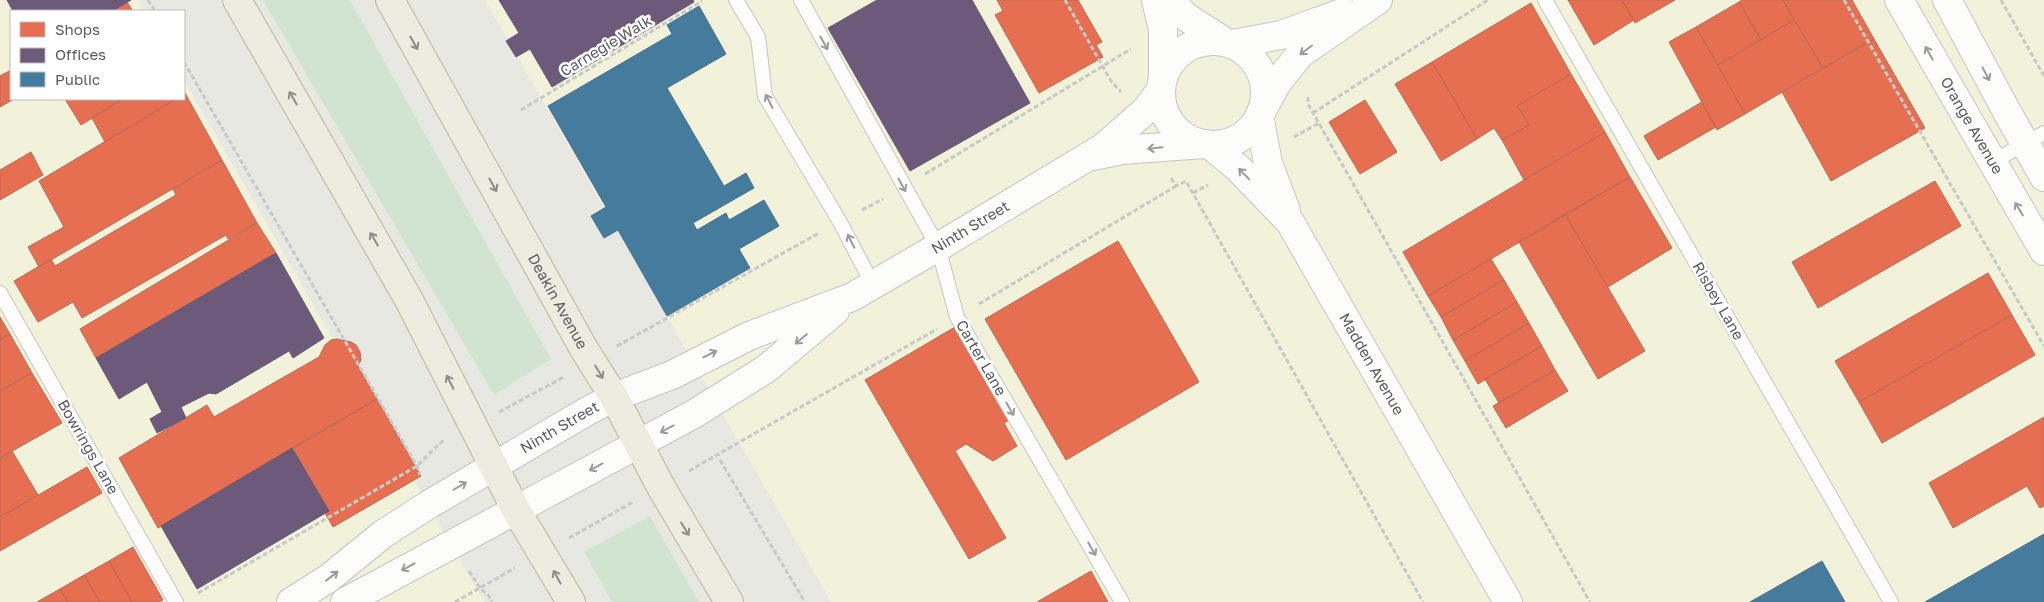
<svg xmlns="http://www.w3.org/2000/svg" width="2044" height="602" font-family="'Golos Text',sans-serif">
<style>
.commercial{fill:#f2f2db}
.green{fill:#d1e4d2}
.shops{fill:#e76f51;stroke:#bc6956}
.offices{fill:#6d597a;stroke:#675a72}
.public{fill:#457b9d;stroke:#4b718b}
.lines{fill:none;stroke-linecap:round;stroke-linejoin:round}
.lane-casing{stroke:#c6c6c5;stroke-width:16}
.street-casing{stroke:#c6c6c5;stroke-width:30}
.secondary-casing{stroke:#c4c4c4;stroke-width:30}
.highway-casing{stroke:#bdb893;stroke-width:30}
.path{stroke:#c6cac9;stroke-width:3;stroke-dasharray:5 2.5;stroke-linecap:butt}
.lane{stroke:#fcfcfb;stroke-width:14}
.street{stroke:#fcfcfb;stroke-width:28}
.secondary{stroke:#fcfcfb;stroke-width:28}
.highway{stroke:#ecece0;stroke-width:28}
.oneway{stroke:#8c8e8d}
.oneway2{stroke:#9a9b9e}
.labels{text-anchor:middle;stroke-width:5;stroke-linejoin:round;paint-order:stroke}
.street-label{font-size:15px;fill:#595b60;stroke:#fff}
</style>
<rect width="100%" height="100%" fill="#e8e8e3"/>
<path class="commercial" d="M 0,0 L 138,0 L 144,11 L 11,11 L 11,99 L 184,99 L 184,80 L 484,602 L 0,602 Z
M 485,0 L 2044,0 L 2044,602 L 831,602 Z"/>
<path class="green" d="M 263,0 L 350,0 L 551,359 L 494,395 Z
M 650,516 L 699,602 L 612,602 L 584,552 Z"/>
<path class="shops" d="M 997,0 L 1078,0 L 1102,42 L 1096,45 L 1103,57 L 1039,93 L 995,15 L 1003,11 Z
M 1568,0 L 1622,0 L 1634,20 L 1594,45 Z
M 1622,0 L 1675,0 L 1635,23 Z
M 1742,0 L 1783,0 L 1794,20 L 1761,40 L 1739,2 Z
M 1783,0 L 1852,0 L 1874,39 L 1823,68 Z
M 127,2 L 133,11 L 112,11 Z
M 1739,2 L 1761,40 L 1718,65 L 1696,27 Z
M 1531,3 L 1571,74 L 1517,106 L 1529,125 L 1502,140 L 1494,128 L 1477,139 L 1432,62 Z
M 1794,20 L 1823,68 L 1745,114 L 1718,65 Z
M 1696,27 L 1745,114 L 1717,130 L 1669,42 Z
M 1874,39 L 1925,128 L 1831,181 L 1782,92 Z
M 1432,62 L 1477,139 L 1441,161 L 1395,84 Z
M 11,70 L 11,99 L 14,99 L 0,107 L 0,76 Z
M 1571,74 L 1605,132 L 1524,180 L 1502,140 L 1529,125 L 1517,106 Z
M 185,93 L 222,160 L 39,267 L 28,247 L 64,227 L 39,181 L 176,99 L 184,99 Z
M 65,99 L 123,99 L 81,125 Z
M 123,99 L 176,99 L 105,142 L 92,118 Z
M 1365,100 L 1397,152 L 1360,174 L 1329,122 Z
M 1702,102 L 1716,127 L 1658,160 L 1644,136 Z
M 1605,132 L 1630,177 L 1428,296 L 1403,252 Z
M 31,152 L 43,175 L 0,200 L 0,170 Z
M 222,160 L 257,223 L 228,239 L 226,235 L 82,318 L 73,302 L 38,322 L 14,281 L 51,259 L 55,266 L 176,195 L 173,189 Z
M 1630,177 L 1672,248 L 1608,287 L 1565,214 Z
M 1935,181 L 1961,226 L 1818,308 L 1792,262 Z
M 1565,214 L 1645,351 L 1598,379 L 1519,242 Z
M 257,223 L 276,253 L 96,358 L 80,329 Z
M 1118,241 L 1199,382 L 1066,460 L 985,319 Z
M 1491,259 L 1504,280 L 1441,317 L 1428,296 Z
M 1988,273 L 2012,315 L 1859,402 L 1835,361 Z
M 1504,280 L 1517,302 L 1453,340 L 1441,317 Z
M 1517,302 L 1529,323 L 1465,361 L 1453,340 Z
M 2012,315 L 2035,355 L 1882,443 L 1859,402 Z
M 0,317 L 10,334 L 0,339 Z
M 1529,323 L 1542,346 L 1478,384 L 1465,361 Z
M 955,327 L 1009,420 L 1004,423 L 1017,446 L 993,461 L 966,444 L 955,451 L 1006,538 L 969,559 L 865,380 Z
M 10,334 L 32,373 L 0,391 L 0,339 Z
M 337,339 L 351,342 L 356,345 L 360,352 L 361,360 L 358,366 L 377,399 L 158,528 L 119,458 L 207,405 L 214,417 L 319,357 L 325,345 L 331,340 Z
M 1542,346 L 1555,370 L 1499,403 L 1485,379 Z
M 1555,370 L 1568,391 L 1506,428 L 1493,406 Z
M 32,373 L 62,423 L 0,458 L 0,391 Z
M 377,399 L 421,476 L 333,527 L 325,513 L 329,511 L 292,448 Z
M 2044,417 L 2044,506 L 2040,508 L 2027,486 L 1953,528 L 1929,483 Z
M 12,451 L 38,495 L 0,517 L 0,458 Z
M 87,467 L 102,493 L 0,551 L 0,517 Z
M 133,547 L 163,600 L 159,602 L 132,602 L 109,561 Z
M 109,561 L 132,602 L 100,602 L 84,575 Z
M 1091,571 L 1108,602 L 1037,602 Z
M 84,575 L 100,602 L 68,602 L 60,589 Z
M 60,589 L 68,602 L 37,602 Z"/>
<path class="offices" d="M 7,0 L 131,0 L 112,11 L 13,11 Z
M 499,0 L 693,0 L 694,2 L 552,87 L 530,49 L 516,57 L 506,41 L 519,33 Z
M 877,0 L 972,0 L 1030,103 L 910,171 L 828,28 Z
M 276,253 L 324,338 L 293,358 L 289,351 L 216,394 L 209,393 L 181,407 L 186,418 L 157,433 L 150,419 L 162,412 L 147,382 L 119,399 L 96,358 Z
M 292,448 L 329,511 L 197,589 L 161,526 Z"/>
<path class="public" d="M 699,6 L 726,54 L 667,88 L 724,186 L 746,173 L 754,188 L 693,223 L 697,230 L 726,213 L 729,220 L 764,200 L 779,226 L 739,249 L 750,268 L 667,316 L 618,230 L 604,238 L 591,216 L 606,207 L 548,106 L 672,34 L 667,25 Z
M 2044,534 L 2044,602 L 1925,602 Z
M 1822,561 L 1845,602 L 1750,602 Z"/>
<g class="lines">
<g class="lane-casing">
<path id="lane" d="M 736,0 L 758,37 L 765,96 L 840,222 L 873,285
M 801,0 L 938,247 L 957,317 L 1122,602
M 1545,0 L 1891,602
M 1992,162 L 2044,133
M 0,293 L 176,602"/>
</g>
<g class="street-casing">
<g id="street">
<path d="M 1156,0 L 1163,30 L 1163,78"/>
<path d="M 1170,0 L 1186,17 L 1225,42"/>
<path id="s1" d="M 1899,0 L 2044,251"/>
<path d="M 1947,0 L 2007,112 L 2044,177"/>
<path d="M 1232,44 L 1281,35 L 1344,12"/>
<path d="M 1261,112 L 1277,83 L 1300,54 L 1378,0"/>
<path d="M 1259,116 L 1268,163 L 1286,211"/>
<path id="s2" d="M 1210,145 L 1238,168 L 1290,222 L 1508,602"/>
</g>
</g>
<g class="secondary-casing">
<g id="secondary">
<circle cx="1213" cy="93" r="52"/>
<path d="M 1093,156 L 1122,150 L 1204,144"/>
<path id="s3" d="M 291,602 L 329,578 L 383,534 L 428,505 L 584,413 L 614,397 L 672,375 L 749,336 L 852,297 L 938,247 L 1104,147 L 1146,110 L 1161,90"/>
<path d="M 345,602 L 694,414 L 766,369 L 835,311"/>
</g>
</g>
<g class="highway-casing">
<g id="highway">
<path d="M 237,0 L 409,300 L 516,510 L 571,602"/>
<path id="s4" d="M 390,0 L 584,349 L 614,397 L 661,487 L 729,602"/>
</g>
</g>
<path class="path" d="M 148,0 L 155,11
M 1065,0 L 1111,81 L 1121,92
M 1844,0 L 2044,346
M 2001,0 L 2044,76
M 184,62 L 417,466 L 420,475
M 1308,97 L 1308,104 L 1590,602
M 521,110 L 702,1
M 1313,113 L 1488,0
M 1294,137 L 1319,123
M 925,174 L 1131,49
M 1171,178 L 1176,186 L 1186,181 L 1423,602
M 1193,193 L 1208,185
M 862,210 L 883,199
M 979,304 L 1176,186
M 617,346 L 819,233
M 499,412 L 564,377
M 720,460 L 805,602
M 689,471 L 937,329
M 569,538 L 633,502
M 469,571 L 480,588 L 488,595 L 492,602
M 198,593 L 417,466 L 440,443 L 445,440
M 455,602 L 515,568"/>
<use href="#lane" class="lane"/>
<use href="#street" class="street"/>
<use href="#secondary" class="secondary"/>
<use href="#highway" class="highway"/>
</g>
<defs><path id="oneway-shaft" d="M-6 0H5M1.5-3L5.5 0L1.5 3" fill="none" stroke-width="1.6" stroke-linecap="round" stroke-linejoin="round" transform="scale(1.25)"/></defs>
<g class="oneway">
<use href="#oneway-shaft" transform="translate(414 43) rotate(61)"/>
<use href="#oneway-shaft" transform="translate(293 98) rotate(-120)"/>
<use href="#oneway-shaft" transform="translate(493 185) rotate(61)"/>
<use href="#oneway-shaft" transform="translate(374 239) rotate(-120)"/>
<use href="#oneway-shaft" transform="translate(599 372) rotate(59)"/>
<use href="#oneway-shaft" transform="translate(450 382) rotate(-117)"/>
<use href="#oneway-shaft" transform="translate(685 529) rotate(59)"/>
<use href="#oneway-shaft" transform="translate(557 577) rotate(-119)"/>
</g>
<g class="oneway2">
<use href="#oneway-shaft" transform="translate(824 43) rotate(61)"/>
<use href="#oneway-shaft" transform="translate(1306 50) rotate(143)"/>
<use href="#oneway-shaft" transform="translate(1929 53) rotate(-119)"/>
<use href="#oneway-shaft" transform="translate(1986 74) rotate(62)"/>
<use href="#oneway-shaft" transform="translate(769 101) rotate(-117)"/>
<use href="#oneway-shaft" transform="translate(1155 148) rotate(174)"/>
<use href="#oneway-shaft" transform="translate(1244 174) rotate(-134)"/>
<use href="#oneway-shaft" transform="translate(902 185) rotate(61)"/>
<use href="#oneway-shaft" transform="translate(2019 209) rotate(-121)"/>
<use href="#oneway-shaft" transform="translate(851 241) rotate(-117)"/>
<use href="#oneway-shaft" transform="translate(801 339) rotate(140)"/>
<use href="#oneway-shaft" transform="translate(710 354) rotate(-26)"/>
<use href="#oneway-shaft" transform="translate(1010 409) rotate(60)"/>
<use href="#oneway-shaft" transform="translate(667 429) rotate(152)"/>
<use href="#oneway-shaft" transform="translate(596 467) rotate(152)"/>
<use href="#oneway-shaft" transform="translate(460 486) rotate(-30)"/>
<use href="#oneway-shaft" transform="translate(1092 549) rotate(60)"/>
<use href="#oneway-shaft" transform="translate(408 567) rotate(151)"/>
<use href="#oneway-shaft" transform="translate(332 576) rotate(-38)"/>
</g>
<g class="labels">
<g class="street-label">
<text transform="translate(606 46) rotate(-31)" y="5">Carnegie Walk</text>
<text dy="5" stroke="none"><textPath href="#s1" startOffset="145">Orange Avenue</textPath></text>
<text dy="5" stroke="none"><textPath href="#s3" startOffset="779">Ninth Street</textPath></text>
<text transform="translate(1718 301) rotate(60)" y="5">Risbey Lane</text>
<text dy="5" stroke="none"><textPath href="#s4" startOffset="345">Deakin Avenue</textPath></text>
<text transform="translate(981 358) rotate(60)" y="5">Carter Lane</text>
<text dy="5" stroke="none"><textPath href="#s2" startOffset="275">Madden Avenue</textPath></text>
<text dy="5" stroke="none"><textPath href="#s3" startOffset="321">Ninth Street</textPath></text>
<text transform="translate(88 447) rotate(60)" y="5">Bowrings Lane</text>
</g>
</g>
<rect x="10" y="10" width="175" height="90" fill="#ffffff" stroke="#bdbdbf"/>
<rect x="20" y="22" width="25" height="15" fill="#e76f51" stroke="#bdbdbf"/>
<text x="55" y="35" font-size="15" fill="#595b60">Shops</text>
<rect x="20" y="48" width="25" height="15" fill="#6d597a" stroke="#bdbdbf"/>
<text x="55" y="60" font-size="15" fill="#595b60">Offices</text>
<rect x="20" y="72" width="25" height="15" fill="#457b9d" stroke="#bdbdbf"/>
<text x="55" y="85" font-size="15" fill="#595b60">Public</text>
</svg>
